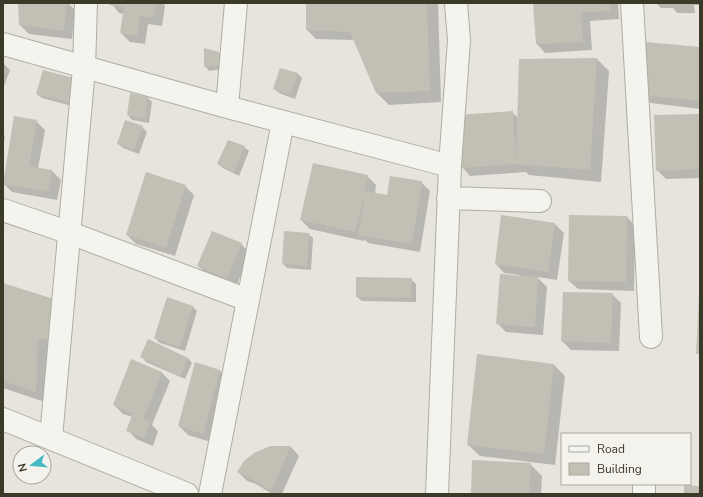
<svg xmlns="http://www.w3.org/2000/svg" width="703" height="497" font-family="'Nunito Sans',sans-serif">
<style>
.shadow{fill:#0003}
.building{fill:#c2c0b4}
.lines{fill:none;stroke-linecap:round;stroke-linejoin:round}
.minor-casing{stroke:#afada2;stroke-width:24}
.minor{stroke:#f4f4ef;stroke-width:22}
</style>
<rect width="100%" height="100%" fill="#e6e4dc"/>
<path class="shadow" d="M 19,3 L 68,3 L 75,10 L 72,39 L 29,34 L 20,25 Z
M 111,3 L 163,3 L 165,6 L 162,26 L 148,24 L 145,44 L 130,42 L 121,33 L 124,14 L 119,13 Z
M 307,3 L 438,3 L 441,102 L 389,105 L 377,93 L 354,40 L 316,39 L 307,30 Z
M 534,3 L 618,3 L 619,19 L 590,21 L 592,50 L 545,53 L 537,44 Z
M 656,3 L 700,3 L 700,5 L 694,5 L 695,13 L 677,13 L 673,8 L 661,8 Z
M 700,48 L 700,109 L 651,103 L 642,95 Z
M 219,53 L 224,58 L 224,69 L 209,71 L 205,66 Z
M 597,59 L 609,71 L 601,182 L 529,175 L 526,172 L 470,176 L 462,167 L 512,112 L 519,119 Z
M 3,63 L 10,70 L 3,89 Z
M 281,69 L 298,74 L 302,78 L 295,99 L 279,93 L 274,89 Z
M 43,71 L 79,108 L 42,98 L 37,94 Z
M 148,98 L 152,102 L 149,123 L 132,120 L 128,115 Z
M 700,115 L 700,178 L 666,179 L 657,170 Z
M 36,121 L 45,130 L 38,169 L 52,171 L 61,180 L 57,200 L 12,192 L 3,183 Z
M 142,127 L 147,132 L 139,154 L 123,148 L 118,144 Z
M 3,134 L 5,136 L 3,145 Z
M 244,147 L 249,151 L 239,176 L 223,168 L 218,164 Z
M 367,176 L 376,185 L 375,194 L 388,196 L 421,182 L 430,191 L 420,252 L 368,243 L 364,239 L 364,241 L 310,229 L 301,220 Z
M 185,186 L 194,195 L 175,256 L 136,244 L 127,235 Z
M 627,217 L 635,226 L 634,291 L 578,289 L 569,281 Z
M 555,224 L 564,233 L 557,280 L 537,277 L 547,287 L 543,335 L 506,332 L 497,323 L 520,275 L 504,273 L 496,264 Z
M 308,234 L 313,238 L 311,270 L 287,268 L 283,264 Z
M 241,244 L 250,253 L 236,287 L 207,274 L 198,266 Z
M 411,279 L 416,284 L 416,302 L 362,301 L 357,297 Z
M 3,284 L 59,302 L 48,403 L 3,388 Z
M 612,294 L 621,303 L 619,351 L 571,350 L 562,341 Z
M 192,306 L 197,311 L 185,351 L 160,343 L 155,338 Z
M 142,357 L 188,358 L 192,363 L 185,379 L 146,362 Z
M 196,363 L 220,371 L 229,380 L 211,442 L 188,435 L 179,426 Z
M 553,364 L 565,376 L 555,465 L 480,456 L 468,445 Z
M 161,372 L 170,381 L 152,425 L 158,431 L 153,446 L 136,439 L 128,430 L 133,417 L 123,414 L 114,405 Z
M 271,447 L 291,447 L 299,456 L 282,494 L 272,494 L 256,484 L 247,481 L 238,472 Z
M 529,463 L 542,476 L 541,494 L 472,494 Z"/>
<path class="building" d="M 18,3 L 67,3 L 64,31 L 19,25 Z
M 110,3 L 156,3 L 153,18 L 140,16 L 137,36 L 120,33 L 124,7 L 109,5 Z
M 306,3 L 427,3 L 430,91 L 376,93 L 350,32 L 306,30 Z
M 533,3 L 610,3 L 611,11 L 581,12 L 583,42 L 536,44 Z
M 646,42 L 700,47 L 700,101 L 641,95 Z
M 204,48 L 219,52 L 220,65 L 204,67 Z
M 597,58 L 590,170 L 516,164 L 461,168 L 457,115 L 513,111 L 516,162 L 519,59 Z
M 280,68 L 298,73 L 291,95 L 273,89 Z
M 43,70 L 81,80 L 75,104 L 36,94 Z
M 130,93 L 148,97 L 145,119 L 127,115 Z
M 700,114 L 700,169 L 656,171 L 654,115 Z
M 14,116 L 37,120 L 29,166 L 52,170 L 48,192 L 3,184 Z
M 125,120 L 143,126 L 134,150 L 117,144 Z
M 228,140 L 245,146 L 234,172 L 217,164 Z
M 313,163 L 368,175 L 365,191 L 387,195 L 390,176 L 422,181 L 412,244 L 358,235 L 365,194 L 355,232 L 300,220 Z
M 146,172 L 186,185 L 166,248 L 126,235 Z
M 501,215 L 555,223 L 548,272 L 495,264 Z
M 569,215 L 627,216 L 626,282 L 568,281 Z
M 212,231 L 242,243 L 227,279 L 197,266 Z
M 284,231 L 309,233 L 307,266 L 282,264 Z
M 500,274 L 538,277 L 535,327 L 496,324 Z
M 356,277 L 412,278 L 411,298 L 356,297 Z
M 3,283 L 60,301 L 54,339 L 38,339 L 36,392 L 3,381 Z
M 563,292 L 613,293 L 611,343 L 561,341 Z
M 167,297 L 193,306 L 180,347 L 154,338 Z
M 699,297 L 700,297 L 700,354 L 696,354 Z
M 148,339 L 188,358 L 180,376 L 140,357 Z
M 477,354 L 554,364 L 544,454 L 467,445 Z
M 131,359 L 162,372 L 143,419 L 150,421 L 144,438 L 126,431 L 133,413 L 113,405 Z
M 195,362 L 220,370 L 203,434 L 178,426 Z
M 270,446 L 291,446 L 271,491 L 246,476 L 237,472 L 244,461 L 254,453 Z
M 472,460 L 531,463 L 529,494 L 471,494 Z
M 684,485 L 700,486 L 700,494 L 684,494 Z"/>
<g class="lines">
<g class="minor-casing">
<path id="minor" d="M 632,3 L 651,337
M 3,44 L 227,107 L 450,166
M 227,107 L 236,3
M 448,198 L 540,201
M 3,210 L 70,233 L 248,300
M 3,419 L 187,494
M 51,438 L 84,68 L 86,3
M 210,494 L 283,122
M 437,494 L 450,166 L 459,40 L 456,3
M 644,494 L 644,484"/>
</g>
<use href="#minor" class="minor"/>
</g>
<rect width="703" height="497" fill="none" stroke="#3b3927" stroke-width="8"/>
<rect x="561" y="433" width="130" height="52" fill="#f4f2ec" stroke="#aaa89d"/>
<rect x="569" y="446" width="20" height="6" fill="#f4f4ef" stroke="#aaa89d"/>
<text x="597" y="453" font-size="12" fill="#3b3927">Road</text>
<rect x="569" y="463" width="20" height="12" fill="#c2c0b4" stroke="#aaa89d"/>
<text x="597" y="473" font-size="12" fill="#3b3927">Building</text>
<g transform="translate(32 465) rotate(254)"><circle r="19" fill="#f4f2ec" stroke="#aaa89d"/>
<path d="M0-3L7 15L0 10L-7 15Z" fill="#47b9c5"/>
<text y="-6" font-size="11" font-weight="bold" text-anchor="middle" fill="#3b3927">N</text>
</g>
</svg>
